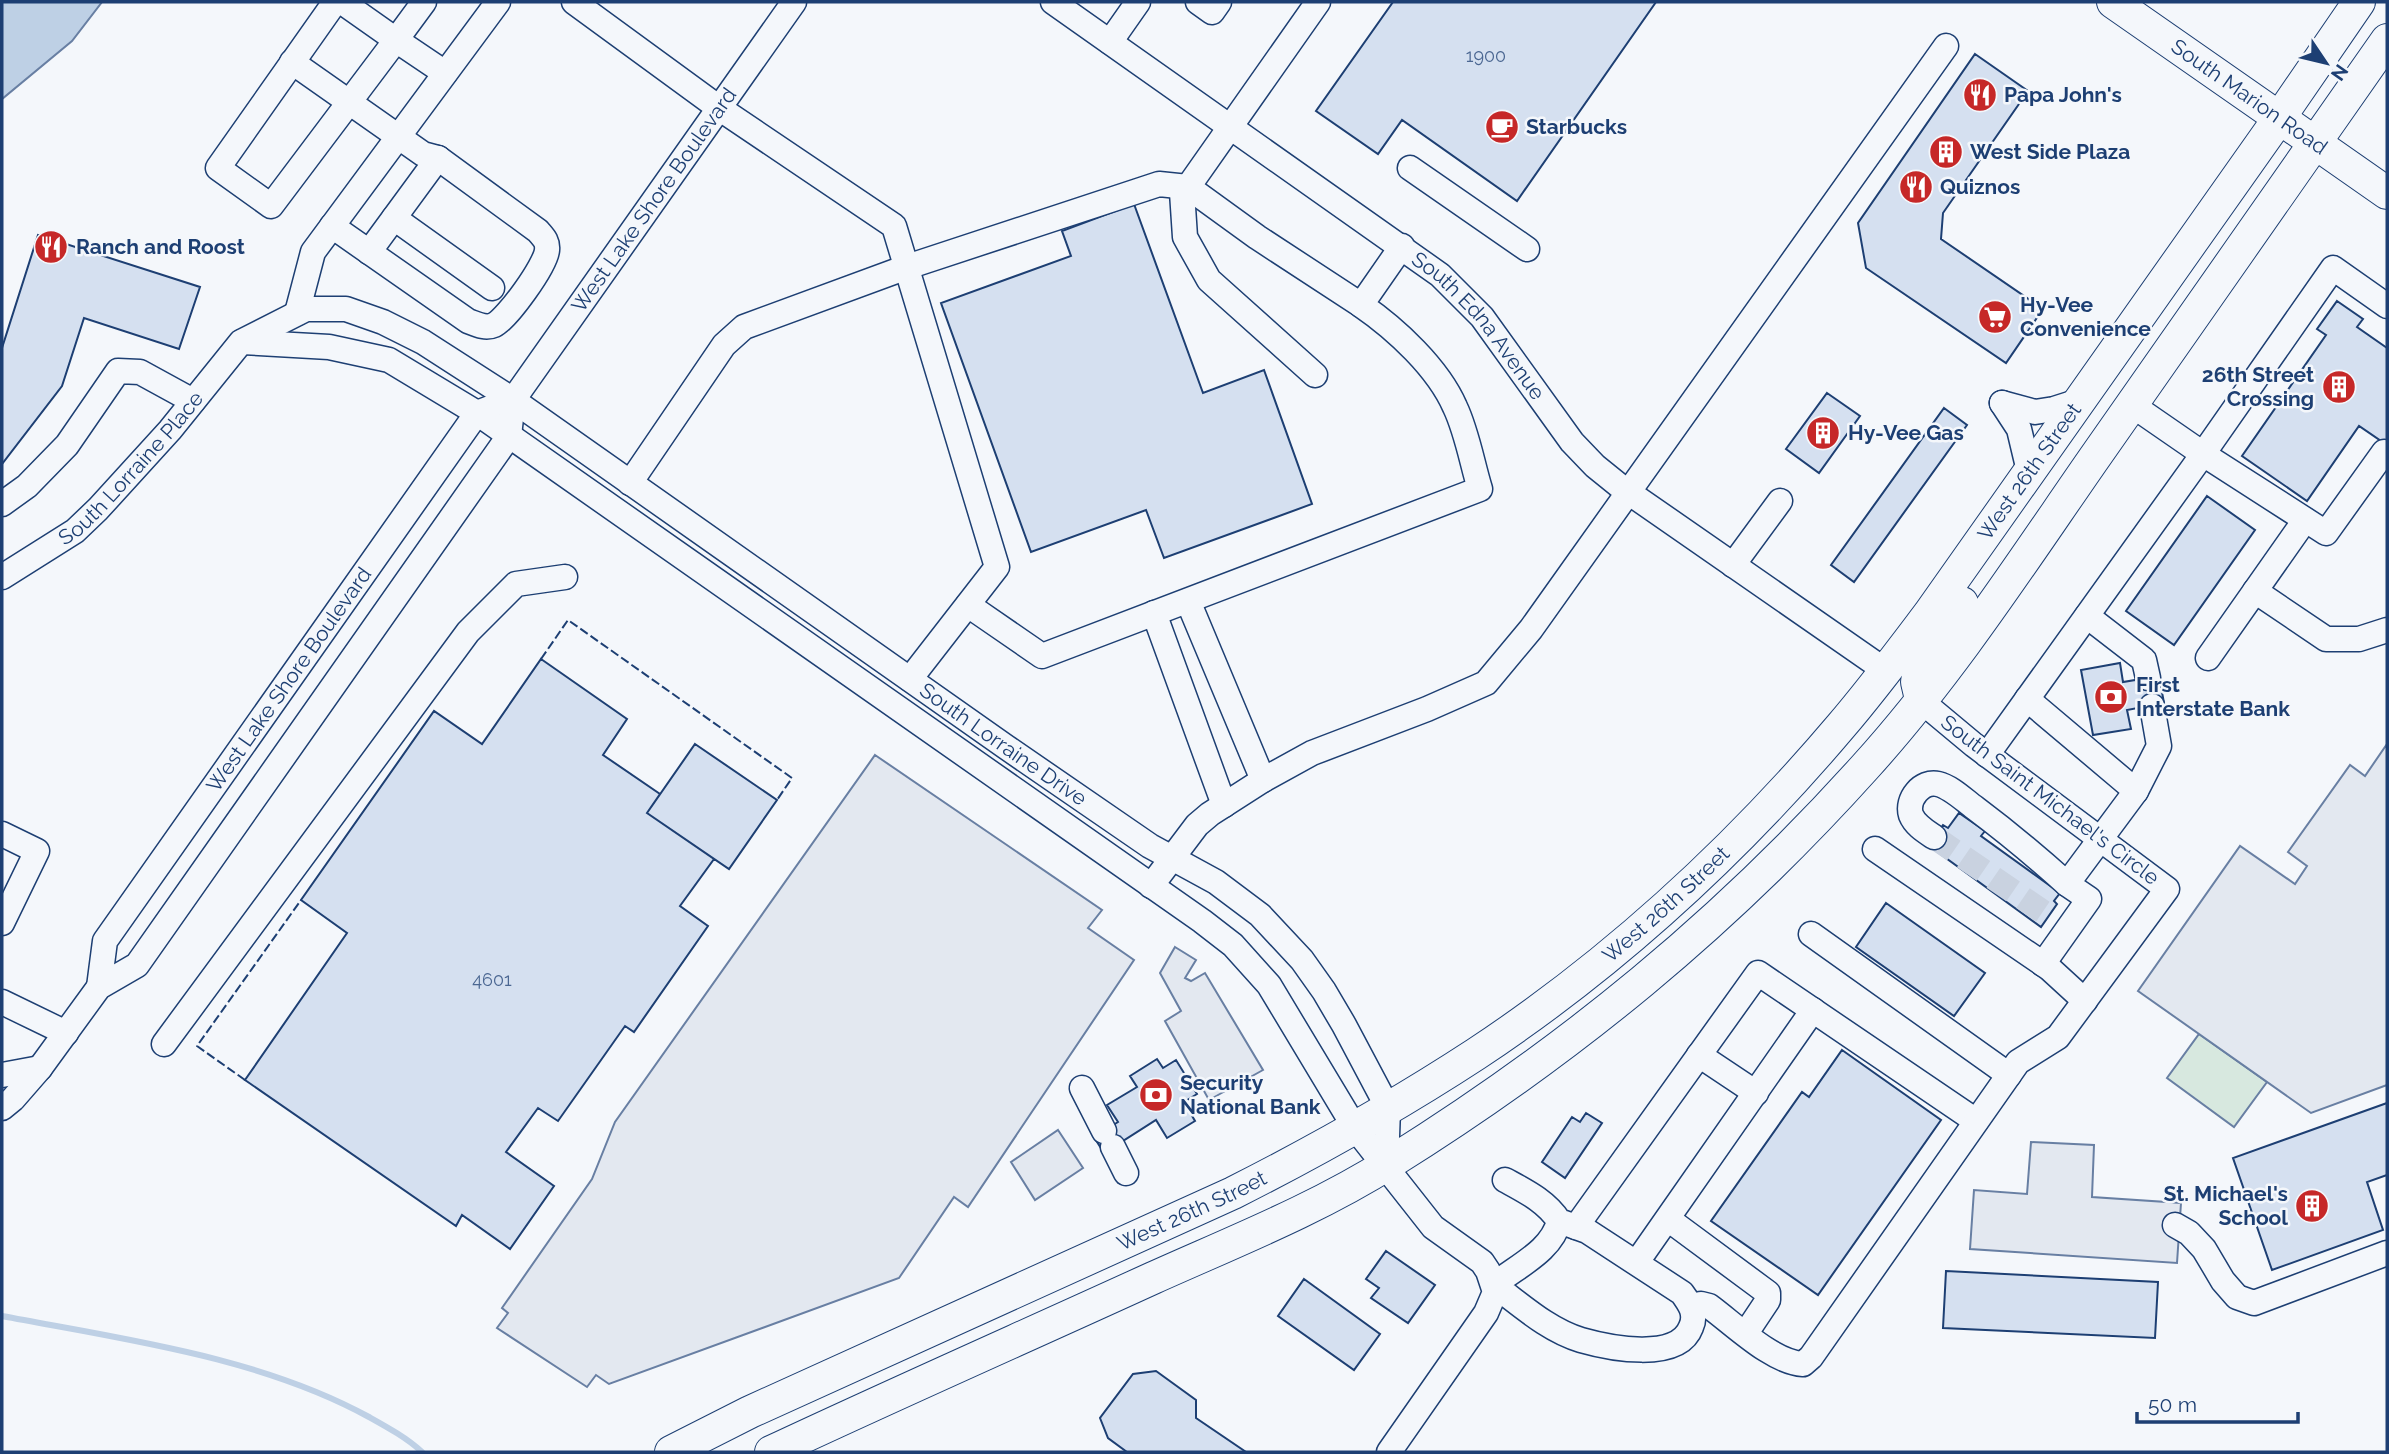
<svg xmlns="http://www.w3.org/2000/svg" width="2389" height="1454" font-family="Raleway,sans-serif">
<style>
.green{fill:#d7e8df;stroke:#687fa3;stroke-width:2}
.parking{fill:#e3e8f0;stroke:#687fa3;stroke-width:2}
.water{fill:#bed0e5;stroke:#687fa3;stroke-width:2}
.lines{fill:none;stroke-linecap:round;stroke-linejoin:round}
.stream{stroke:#bed0e5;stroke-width:6}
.building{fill:#d5e0f0;stroke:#1d3f73;stroke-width:2}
.minor-tunnel{stroke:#c9d2e0;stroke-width:24;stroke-dasharray:24 12;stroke-linecap:butt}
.minor-casing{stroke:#1d3f73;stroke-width:27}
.major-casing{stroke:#1d3f73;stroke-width:34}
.minor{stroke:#f4f7fb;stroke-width:24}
.major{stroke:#f4f7fb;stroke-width:32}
.fence{stroke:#1d3f73;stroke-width:2;stroke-dasharray:9 3.5;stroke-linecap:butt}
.labels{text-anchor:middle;stroke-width:5;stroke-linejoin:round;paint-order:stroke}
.number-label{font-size:18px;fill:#4b6792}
.poi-label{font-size:21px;font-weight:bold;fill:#1d3f73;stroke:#f4f7fb;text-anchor:start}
.street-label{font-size:21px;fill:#1d3f73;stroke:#f4f7fb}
</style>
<rect width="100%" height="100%" fill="#f4f7fb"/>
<path class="green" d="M 2199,1034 L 2267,1082 L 2234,1127 L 2167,1078 Z"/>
<path class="parking" d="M 2387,744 L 2387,1085 L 2311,1113 L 2138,991 L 2240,846 L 2295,884 L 2307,866 L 2288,852 L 2350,765 L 2365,776 Z
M 875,755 L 1102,910 L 1088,928 L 1134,960 L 968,1207 L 954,1197 L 899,1278 L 609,1384 L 596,1375 L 587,1387 L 497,1328 L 508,1313 L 502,1308 L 592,1179 L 615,1122 Z
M 1175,947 L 1196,960 L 1185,978 L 1191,981 L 1205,973 L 1263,1070 L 1209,1100 L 1165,1021 L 1181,1011 L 1160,973 Z
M 1058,1130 L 1083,1168 L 1035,1200 L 1011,1162 Z
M 2031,1142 L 2094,1145 L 2092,1197 L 2181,1203 L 2177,1263 L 1970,1249 L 1974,1190 L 2027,1194 Z"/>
<path class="water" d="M 2,2 L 102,2 L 72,41 L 2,99 Z"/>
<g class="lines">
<path class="stream" d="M 2,1316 C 123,1339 260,1357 369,1417 C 387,1427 407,1438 422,1452"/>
</g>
<path class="building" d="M 1393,2 L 1656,2 L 1517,201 L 1402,120 L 1378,154 L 1316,111 Z
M 1975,54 L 2028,91 L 1943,213 L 1941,239 L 2043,309 L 2006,363 L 1866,268 L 1858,223 Z
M 1134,204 L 1203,393 L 1264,370 L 1312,504 L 1164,558 L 1146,510 L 1031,552 L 941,303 L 1071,256 L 1062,231 Z
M 38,235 L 200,287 L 179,349 L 84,318 L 62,386 L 2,464 L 2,348 Z
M 2337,301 L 2363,319 L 2357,327 L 2387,348 L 2387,445 L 2359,426 L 2307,501 L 2242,456 L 2326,335 L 2317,329 Z
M 1827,393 L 1860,416 L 1819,473 L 1786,449 Z
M 1944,408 L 1967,425 L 1854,582 L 1831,565 Z
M 2207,496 L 2255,530 L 2174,645 L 2126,611 Z
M 541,659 L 627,719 L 603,755 L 660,794 L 647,813 L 714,859 L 680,906 L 708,926 L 634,1032 L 625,1026 L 558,1121 L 538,1108 L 506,1152 L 554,1186 L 510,1249 L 462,1215 L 456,1226 L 245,1080 L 347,933 L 301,900 L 434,711 L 482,744 Z
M 2120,663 L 2123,682 L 2159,676 L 2164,703 L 2127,710 L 2131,729 L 2093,735 L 2081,670 Z
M 695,744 L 777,800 L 729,869 L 647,813 Z
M 1959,813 L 1985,831 L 1981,836 L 2060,893 L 2054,901 L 2057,904 L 2041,927 L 1928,845 L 1943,825 L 1948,828 Z
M 1886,903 L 1985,973 L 1954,1016 L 1856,947 Z
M 1842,1050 L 1941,1120 L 1818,1295 L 1711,1221 L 1802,1092 L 1809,1097 Z
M 1157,1059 L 1163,1068 L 1176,1060 L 1197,1094 L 1184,1102 L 1195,1121 L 1167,1138 L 1156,1120 L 1104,1153 L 1094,1137 L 1118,1122 L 1107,1105 L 1137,1087 L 1130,1076 Z
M 2387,1103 L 2387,1175 L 2367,1182 L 2383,1230 L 2272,1270 L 2233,1158 Z
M 1586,1113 L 1602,1123 L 1565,1178 L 1542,1162 L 1572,1117 L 1580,1122 Z
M 1386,1251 L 1435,1285 L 1408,1323 L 1371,1298 L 1379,1288 L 1366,1279 Z
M 1946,1271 L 2158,1282 L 2155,1338 L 1943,1328 Z
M 1304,1279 L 1380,1334 L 1354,1370 L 1278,1316 Z
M 1156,1371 L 1196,1400 L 1196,1418 L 1246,1452 L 1127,1452 L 1108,1438 L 1100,1418 L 1133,1374 Z"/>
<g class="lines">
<path class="minor-tunnel" d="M 1934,837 L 2049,916"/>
<g class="minor-casing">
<g id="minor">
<path d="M 335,2 L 218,168 L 271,206 L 396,40 L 342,2"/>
<path d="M 424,2 L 396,40 L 445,73"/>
<path d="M 574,2 L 719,108 L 894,226 L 997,567 L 910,679"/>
<path id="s1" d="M 1053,2 L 1440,275 L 1482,317 L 1572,442 L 1595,466 L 1621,487 L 1886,671"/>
<path d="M 1198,2 L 1212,12 L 1219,2"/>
<path d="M 1318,2 L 1188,187 L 1257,237 L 1361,305"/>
<path d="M 1110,42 L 1138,2"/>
<path d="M 292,62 L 423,154 L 438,158 L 538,231 C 543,237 548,241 547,250 C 546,265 507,319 494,325 C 485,329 476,324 468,321 L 332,226"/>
<path d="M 1410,168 L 1527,249"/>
<path d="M 1188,187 L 1182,192 L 1185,237 L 1209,280 L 1315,375"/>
<path d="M 394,218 L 492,288"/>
<path d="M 369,252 L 438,158"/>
<path d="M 297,313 L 313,252 L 498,2"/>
<path d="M 242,342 L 329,347 L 389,360 L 477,413 L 1202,921 L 1233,945 L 1269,985 L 1355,1128 L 1433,1227 L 1482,1262 L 1488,1271 L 1495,1292 L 1486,1313 L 1389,1452"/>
<path d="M 2002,403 L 2035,412 L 2054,409 L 2079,401"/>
<path d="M 2002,403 L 2019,429 L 2029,471"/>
<path d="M 2132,405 L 2203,454 L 2326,533 L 2384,452"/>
<path d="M 630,483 L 724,345 L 744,327 L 907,267 L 1159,184 L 1188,187"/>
<path d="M 2,504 L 27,486 L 67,445 L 118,371 L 140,372 L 193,401"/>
<path d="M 1733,565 L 1780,501"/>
<path id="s2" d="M 2,577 L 75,531 L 98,509 L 170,430 L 241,342 L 306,309 L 346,309 L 383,322 L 423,342 L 513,400 L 1006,747 L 1150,846 L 1216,882 L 1260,915 L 1302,960 L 1324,991 L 1344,1025 L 1388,1108 L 1386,1165"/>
<path d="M 2255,591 L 2326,639 L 2359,639 L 2387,630"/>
<path d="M 1188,601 L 1263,780"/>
<path d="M 968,605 L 1042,656 L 1480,489 C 1472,463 1467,432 1455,407 C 1438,368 1396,329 1361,305 L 1402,246"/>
<path d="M 1154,613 L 1224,805"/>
<path d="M 2087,616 L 2144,660 L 2148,678"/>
<path d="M 2208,658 L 2305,520"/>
<path d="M 2027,699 L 2136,791 L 2067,884 L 2089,899 L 2043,964"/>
<path d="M 1987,755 L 2203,454 L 2333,268 L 2387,306"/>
<path d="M 2136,791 L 2159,746 L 2152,706"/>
<path d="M 2,834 L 37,851 L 2,923"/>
<path d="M 1934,837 C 1925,831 1915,825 1911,815 C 1906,799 1922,780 1938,784 C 1951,787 1964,800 1975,808 C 2007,832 2037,857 2067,884"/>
<path d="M 1875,849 L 2049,968 L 2085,1001"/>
<path d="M 1151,886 L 1197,825 L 1210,814 L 1263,780 L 1312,753 L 1427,709 L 1486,683 L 1531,629 L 1946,46"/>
<path d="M 1811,934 L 2009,1075"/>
<path id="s3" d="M 99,987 L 105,941 L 477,413 L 490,408"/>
<path d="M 2,1002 L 66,1033"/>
<path d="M 164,1044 L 468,632 L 516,584 L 565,577"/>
<path d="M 1699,1055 L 1756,1093"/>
<path d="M 2,1075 L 40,1068"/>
<path d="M 1082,1088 L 1104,1131"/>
<path id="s4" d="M 2,1108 L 13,1099 L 40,1068 L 99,987 L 137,965 L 509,436 L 513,400 L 794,2"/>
<path d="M 1113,1147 L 1126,1173"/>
<path d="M 1505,1180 C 1525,1191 1546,1201 1559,1221 C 1552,1251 1517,1266 1494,1285 C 1521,1305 1548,1330 1581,1340 C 1609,1348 1678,1362 1691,1327 C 1697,1314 1690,1304 1682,1293 L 1587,1231 L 1559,1221"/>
<path d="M 1668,1219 L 1768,1293 L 1768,1300 L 1746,1333"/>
<path d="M 2175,1225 L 2189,1233 L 2204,1249 L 2223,1281 L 2237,1297 L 2254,1303 L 2387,1253"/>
<path d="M 1576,1227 L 1758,973 L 1976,1121"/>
<path d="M 1637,1262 L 1813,1010"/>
<path d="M 1692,1306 L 1701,1304 L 1709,1306 C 1735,1325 1772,1362 1803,1364 L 1811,1357 L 2018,1062 L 2058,1037 L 2167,889 L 1974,745 L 1920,700"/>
</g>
</g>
<g class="major-casing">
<g id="major">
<path id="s5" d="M 2113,2 L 2387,193"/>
<path d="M 1920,695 L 1917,682 L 1920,666 L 1962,603"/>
<path id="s6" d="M 671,1452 L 750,1412 L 1233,1193 C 1316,1151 1398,1105 1476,1054 C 1612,964 1736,850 1841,726 C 1872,690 1901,651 1929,614 L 2280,117 L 2359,2"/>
<path d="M 771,1452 C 897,1393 1026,1336 1153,1278 C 1233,1242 1317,1209 1391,1162 C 1570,1050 1724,924 1865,767 C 1951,672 2022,562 2095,457 C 2192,318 2290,179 2387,40"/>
</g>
</g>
<use href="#minor" class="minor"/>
<use href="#major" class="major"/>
<path class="fence" d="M 541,659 L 568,620 L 792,778 L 777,800
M 245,1080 L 197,1046 L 301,900"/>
</g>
<defs>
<g id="restaurant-disc" transform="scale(1.75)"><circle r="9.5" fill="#c62828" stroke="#f4f7fb"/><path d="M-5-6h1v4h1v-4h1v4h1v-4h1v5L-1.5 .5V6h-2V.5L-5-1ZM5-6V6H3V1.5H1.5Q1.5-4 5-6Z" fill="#fff"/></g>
<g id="cafe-disc" transform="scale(1.75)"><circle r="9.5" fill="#c62828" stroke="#f4f7fb"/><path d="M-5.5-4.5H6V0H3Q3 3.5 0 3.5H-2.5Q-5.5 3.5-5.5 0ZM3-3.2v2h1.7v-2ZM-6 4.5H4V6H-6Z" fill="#fff"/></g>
<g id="building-disc" transform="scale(1.75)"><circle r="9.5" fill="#c62828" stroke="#f4f7fb"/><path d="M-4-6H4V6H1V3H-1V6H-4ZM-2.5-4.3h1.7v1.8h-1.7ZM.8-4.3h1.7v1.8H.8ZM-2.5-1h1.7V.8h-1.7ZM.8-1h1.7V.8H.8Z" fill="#fff"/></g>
<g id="supermarket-disc" transform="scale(1.75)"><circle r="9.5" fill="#c62828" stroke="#f4f7fb"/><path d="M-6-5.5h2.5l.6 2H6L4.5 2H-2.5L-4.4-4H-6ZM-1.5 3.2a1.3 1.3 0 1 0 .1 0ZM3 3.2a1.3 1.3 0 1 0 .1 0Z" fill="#fff"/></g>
<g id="bank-disc" transform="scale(1.75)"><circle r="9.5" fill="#c62828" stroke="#f4f7fb"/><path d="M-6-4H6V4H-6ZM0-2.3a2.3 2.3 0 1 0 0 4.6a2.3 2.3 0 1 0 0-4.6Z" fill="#fff"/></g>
</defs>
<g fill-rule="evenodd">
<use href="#restaurant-disc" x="1980" y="95"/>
<use href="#cafe-disc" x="1502" y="127"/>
<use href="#building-disc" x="1946" y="152"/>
<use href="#restaurant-disc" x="1916" y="187"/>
<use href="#restaurant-disc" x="51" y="247"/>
<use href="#supermarket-disc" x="1995" y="317"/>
<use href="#building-disc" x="2339" y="387"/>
<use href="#building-disc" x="1823" y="433"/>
<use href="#bank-disc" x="2111" y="697"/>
<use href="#bank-disc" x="1156" y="1095"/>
<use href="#building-disc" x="2312" y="1206"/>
</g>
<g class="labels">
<g class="number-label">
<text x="1486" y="62">1900</text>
<text x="492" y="986">4601</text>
</g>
<g class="poi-label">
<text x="2004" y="102">Papa John's</text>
<text x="1526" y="134">Starbucks</text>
<text x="1970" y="159">West Side Plaza</text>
<text x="1940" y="194">Quiznos</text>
<text x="76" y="254">Ranch and Roost</text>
<text x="2020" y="312">Hy-Vee<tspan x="2020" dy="24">Convenience</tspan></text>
<text x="2314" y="382" text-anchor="end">26th Street<tspan x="2314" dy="24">Crossing</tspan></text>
<text x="1848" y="440">Hy-Vee Gas</text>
<text x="2136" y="692">First<tspan x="2136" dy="24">Interstate Bank</tspan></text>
<text x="1180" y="1090">Security<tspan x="1180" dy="24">National Bank</tspan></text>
<text x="2288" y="1201" text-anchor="end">St. Michael's<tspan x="2288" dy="24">School</tspan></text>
</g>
<g class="street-label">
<text dy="7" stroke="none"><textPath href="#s5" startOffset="166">South Marion Road</textPath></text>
<text dy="7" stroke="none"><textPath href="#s4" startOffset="1127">West Lake Shore Boulevard</textPath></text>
<text dy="7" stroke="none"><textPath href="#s1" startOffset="537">South Edna Avenue</textPath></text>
<text dy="7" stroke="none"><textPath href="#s2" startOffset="170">South Lorraine Place</textPath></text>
<text dy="7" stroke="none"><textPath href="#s6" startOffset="1708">West 26th Street</textPath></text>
<text dy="7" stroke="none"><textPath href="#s3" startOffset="366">West Lake Shore Boulevard</textPath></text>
<text dy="7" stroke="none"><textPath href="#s2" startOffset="1241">South Lorraine Drive</textPath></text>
<text transform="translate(2050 800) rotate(37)" y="7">South Saint Michael's Circle</text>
<text dy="7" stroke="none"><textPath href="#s6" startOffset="1141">West 26th Street</textPath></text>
<text dy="7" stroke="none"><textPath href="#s6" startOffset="574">West 26th Street</textPath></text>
</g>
</g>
<rect width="2389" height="1454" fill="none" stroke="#1d3f73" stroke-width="7"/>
<g transform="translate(2326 63) rotate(125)" stroke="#f4f7fb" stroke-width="5" paint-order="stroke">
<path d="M0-5L12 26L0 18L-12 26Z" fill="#1d3f73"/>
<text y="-10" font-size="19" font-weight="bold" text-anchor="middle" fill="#1d3f73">N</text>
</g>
<path d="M2137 1412v10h161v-10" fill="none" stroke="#1d3f73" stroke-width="3.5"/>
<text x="2148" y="1412" font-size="21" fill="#1d3f73" stroke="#f4f7fb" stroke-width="5" paint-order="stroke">50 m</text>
</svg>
